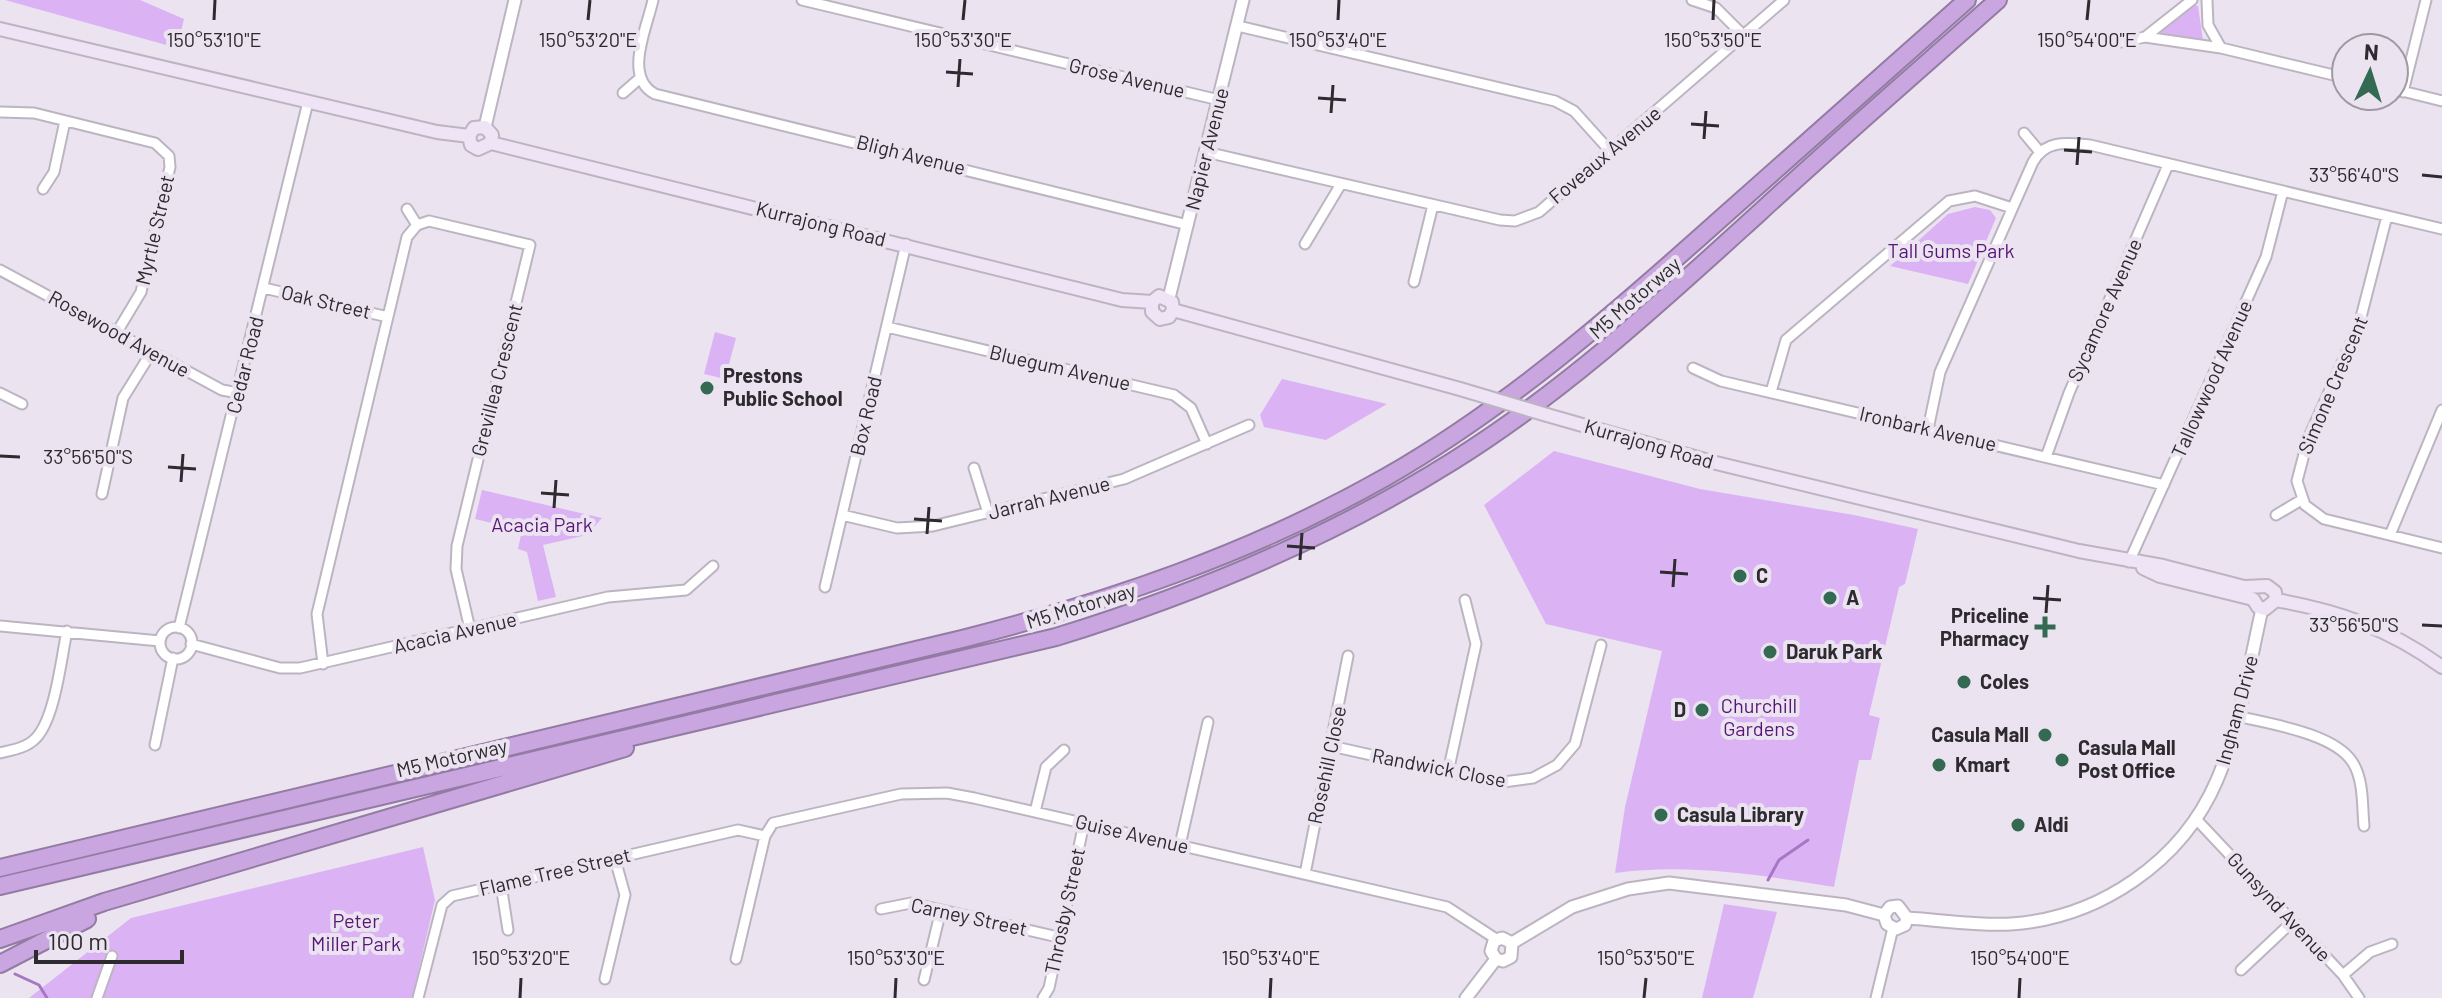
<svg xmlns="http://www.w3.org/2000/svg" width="2442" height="998" font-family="Barlow,sans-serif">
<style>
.green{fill:#dbb3f4}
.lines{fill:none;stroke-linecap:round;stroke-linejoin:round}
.stream{stroke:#a777c5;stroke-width:3}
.minor-casing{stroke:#bcb5c1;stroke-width:13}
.tertiary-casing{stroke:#bcb5c1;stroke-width:15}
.secondary-casing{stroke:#bcb5c1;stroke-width:16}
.motorway-casing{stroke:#937ba3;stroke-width:20}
.minor{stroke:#fff;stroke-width:9}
.tertiary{stroke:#fff;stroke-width:11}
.secondary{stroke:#efe4f6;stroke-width:12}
.motorway{stroke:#caa6e1;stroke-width:16}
.secondary-bridge-casing{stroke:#bcb5c1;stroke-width:16;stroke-linecap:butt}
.secondary-bridge{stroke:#efe4f6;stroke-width:12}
.ticks{fill:none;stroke:#2d2b2f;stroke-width:3}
.poi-dot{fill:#336a51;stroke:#ebe3f0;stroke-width:3}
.labels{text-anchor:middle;stroke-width:8;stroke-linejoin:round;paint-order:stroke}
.street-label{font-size:20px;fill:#2d2b2f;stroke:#ebe3f0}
.park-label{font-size:20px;fill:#571676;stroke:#ebe3f0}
.poi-label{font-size:20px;font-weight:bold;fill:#2d2b2f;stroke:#ebe3f0;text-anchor:start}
.ticks-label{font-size:20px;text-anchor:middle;fill:#2d2b2f;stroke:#ebe3f0;stroke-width:8;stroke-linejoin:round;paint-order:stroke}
</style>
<rect width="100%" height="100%" fill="#ebe3f0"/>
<path class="green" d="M 5,0 L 140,0 L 184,19 L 177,48 Z
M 2192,5 L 2198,6 L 2203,40 L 2161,35 L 2160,28 Z
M 1975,207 L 1990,210 L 1996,218 L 1968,284 L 1890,266 L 1948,214 Z
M 715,332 L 736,338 L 725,379 L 704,374 Z
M 1282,379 L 1295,382 L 1387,404 L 1326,440 L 1264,427 L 1260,415 Z
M 1554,451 L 1700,489 L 1854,515 L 1918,529 L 1905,584 L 1899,587 L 1869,715 L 1880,718 L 1871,760 L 1859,760 L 1834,887 C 1760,875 1689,863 1615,873 L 1625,807 L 1662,651 L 1546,624 L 1484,505 Z
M 482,490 L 602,518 L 587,535 L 543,545 L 556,597 L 538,601 L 527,552 L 518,549 L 522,530 L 475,519 Z
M 423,847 L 435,900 L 412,998 L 29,998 L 131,918 Z
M 1724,904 L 1777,912 L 1753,998 L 1702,998 Z"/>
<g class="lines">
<path class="stream" d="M 1768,880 L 1779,860 L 1808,840
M 15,974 L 39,985 L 47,998"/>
<g class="minor-casing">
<path id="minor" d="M 653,0 C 647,28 623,77 655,94 L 1188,225
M 802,0 L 1219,100
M 1692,0 L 1716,8 L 1744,36
M 2207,0 L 2208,25 L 2221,48 L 2346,78
M 1238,26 L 1555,101 L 1574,111 L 1611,152
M 2145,37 L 2221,48
M 2122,42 L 2145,37 L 2192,0
M 2394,89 L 2442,101
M 2403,92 L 2426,0
M 623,93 L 639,79
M 0,112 L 34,113 L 155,143 L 169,156 L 170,167 L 141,292 L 117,332
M 2024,133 L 2039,151
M 1206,152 L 1500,220 L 1515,221 L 1539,212 L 1784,0
M 43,189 L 54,172 L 65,121
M 407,209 L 417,225
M 2387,216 L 2359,325 L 2308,439 L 2297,481 L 2305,505 L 2324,519 L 2442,548
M 1305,244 L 1341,184
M 0,270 L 222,390 L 239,393
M 1414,282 L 1433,205
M 264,288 L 388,317
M 887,327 L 1174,395 L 1191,408 L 1207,444
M 1693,368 L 1721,381 L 2164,485
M 1771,392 L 1786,340 L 1949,201 L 1975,196 L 2012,208
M 0,393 L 22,404
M 1928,429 L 1940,372 L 2033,162 C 2046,139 2067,143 2090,145 L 2442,229
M 2046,457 L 2069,393 L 2168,165
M 974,468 L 988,513
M 102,494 L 123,398 L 151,353
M 842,515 L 897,528 L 933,526 L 1124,479 L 1249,425
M 2276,515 L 2303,499
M 2390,535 L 2442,410
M 2129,562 L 2266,257 L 2283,191
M 825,587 L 906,244
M 0,626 L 160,641
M160 643a16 16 0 1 1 32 0a16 16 0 1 1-32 0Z
M 179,628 L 308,102
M 191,644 L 280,668 L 300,668 L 608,597 L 686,590 L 713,566
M 323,664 L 317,614 L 407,237 L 417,225 L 429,221 L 530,245 L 457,546 L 456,569 L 470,629
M 2237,716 C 2269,724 2335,733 2353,763 C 2364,781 2362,806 2364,826
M 155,745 L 173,658
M 1331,746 L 1496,783 L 1533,778 L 1557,765 L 1575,744 L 1601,645
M 0,753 C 12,750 26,748 35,739 C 55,720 61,659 67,631
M 1448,772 L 1476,644 L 1465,600
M 1035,812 L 1046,767 L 1064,750
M 2196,819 L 2343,975 L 2359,998
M 1180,845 L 1208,722
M 1305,874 L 1348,656
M 501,885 L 508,930
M 881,909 L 911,903 L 1058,937
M 736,959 L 765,836 L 773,823 L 901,794 L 947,793 L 974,798 L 1447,907 L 1496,939
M 2241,970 L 2291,923
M 2343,975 L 2370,952 L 2392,944
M 605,979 L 625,895 L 615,859
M 924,980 L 941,910
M 97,998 L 112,956
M 418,998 L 442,905 L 452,896 L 738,830 L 765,836
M 1043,998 L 1049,988 L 1084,823
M 1876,998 L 1893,928"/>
</g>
<g class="tertiary-casing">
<path id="tertiary" d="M 485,127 L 515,0
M 1169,298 L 1243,0
M 1884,915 L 1887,924 L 1896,929 L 1905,925 L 1907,918
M 1884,915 L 1890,907 L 1898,906 L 1907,918
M 1907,918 C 1942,920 1977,926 2011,924 C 2099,918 2182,862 2217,780 C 2240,726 2249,666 2262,609
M 1512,943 L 1572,907 L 1628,889 L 1669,883 L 1846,905 L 1884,915
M 1496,959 L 1491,951 L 1494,941 L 1502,938 L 1512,943
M 1496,959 L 1503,961 L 1511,957 L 1512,943
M 1466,998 L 1496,959"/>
</g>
<g class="secondary-casing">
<path id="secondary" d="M 0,29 L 437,132 L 469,136
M 469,136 L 474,128 L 485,127 L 492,135 L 491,143
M 469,136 L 471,145 L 478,149 L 491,143
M 491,143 L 1122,300 L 1152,302
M 1152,302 L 1152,312 L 1160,319 L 1169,317 L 1173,310
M 1152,302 L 1159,296 L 1172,302 L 1173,310
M 1173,310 L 1460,389
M 1547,415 L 1712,462 L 2079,551 L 2163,566 L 2244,587 L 2267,586 L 2275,592 L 2276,600
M 2143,568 L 2160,576 L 2253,599
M 2253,599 L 2258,607 L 2265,609 L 2276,600
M 2276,600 C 2339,611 2390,629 2442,667"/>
</g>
<g class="motorway-casing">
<path id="motorway" d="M 0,868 L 962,639 C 1111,601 1252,553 1386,477 C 1508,407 1613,315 1717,222 C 1801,148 1884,74 1967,0
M 0,886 L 1056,637 C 1195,594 1329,539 1453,461 C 1565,391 1661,302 1758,214 C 1837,141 1918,71 1998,0
M 0,939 L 104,902 L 625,748
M 0,964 L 87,919"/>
</g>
<use href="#minor" class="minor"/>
<use href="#tertiary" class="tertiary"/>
<use href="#secondary" class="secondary"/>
<use href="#motorway" class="motorway"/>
<g class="secondary-bridge-casing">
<path id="secondary-bridge" d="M 1460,389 L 1547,415"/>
</g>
<use href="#secondary-bridge" class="secondary-bridge"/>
</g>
<path class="ticks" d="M 214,20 L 215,0M 588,20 L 590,0M 963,20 L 965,0M 1338,20 L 1339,0M 1713,20 L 1714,0M 2087,20 L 2089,0M 946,72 L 973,74M 958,87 L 960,59M 1318,98 L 1346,100M 1331,113 L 1333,85M 1691,124 L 1719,126M 1704,139 L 1706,111M 2064,150 L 2092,152M 2077,165 L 2079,137M 2422,175 L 2442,177M 0,456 L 20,457M 168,467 L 196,469M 181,482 L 183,454M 541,493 L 569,495M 554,508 L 556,480M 914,519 L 942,521M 927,534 L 929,507M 1287,546 L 1315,548M 1300,560 L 1302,533M 1660,572 L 1688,574M 1673,587 L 1675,559M 2033,598 L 2061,600M 2046,613 L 2048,585M 2422,625 L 2442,626M 520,998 L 521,978M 895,998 L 896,978M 1270,998 L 1271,978M 1644,998 L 1646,978M 2019,998 L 2020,978"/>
<g class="poi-dot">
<circle cx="707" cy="388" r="8"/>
<circle cx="1740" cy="576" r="8"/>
<circle cx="1830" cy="598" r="8"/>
<path d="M2041 615h8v8h8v8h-8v8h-8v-8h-8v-8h8z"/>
<circle cx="1770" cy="652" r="8"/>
<circle cx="1964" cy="682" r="8"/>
<circle cx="1702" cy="710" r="8"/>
<circle cx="2045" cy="735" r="8"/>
<circle cx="2062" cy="760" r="8"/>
<circle cx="1939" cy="765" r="8"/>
<circle cx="1661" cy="815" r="8"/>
<circle cx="2018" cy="825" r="8"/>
</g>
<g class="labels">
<g class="street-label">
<text transform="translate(1127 78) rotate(13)" y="7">Grose Avenue</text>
<text transform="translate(1207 149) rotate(-76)" y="7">Napier Avenue</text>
<text transform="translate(911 155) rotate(14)" y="7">Bligh Avenue</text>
<text transform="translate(1605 155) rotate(-40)" y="7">Foveaux Avenue</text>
<text transform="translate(821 224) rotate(14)" y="7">Kurrajong Road</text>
<text transform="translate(155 230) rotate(-77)" y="7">Myrtle Street</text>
<text transform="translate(1635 298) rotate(-41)" y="7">M5 Motorway</text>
<text transform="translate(326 302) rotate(13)" y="7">Oak Street</text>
<text transform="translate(2105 310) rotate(-66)" y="7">Sycamore Avenue</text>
<text transform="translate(119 334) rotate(29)" y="7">Rosewood Avenue</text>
<text transform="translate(245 365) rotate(-76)" y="7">Cedar Road</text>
<text transform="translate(1060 368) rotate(13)" y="7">Bluegum Avenue</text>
<text transform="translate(2212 379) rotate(-66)" y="7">Tallowwood Avenue</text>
<text transform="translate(497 380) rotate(-76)" y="7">Grevillea Crescent</text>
<text transform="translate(2333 385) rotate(-67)" y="7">Simone Crescent</text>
<text transform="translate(866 416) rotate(-77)" y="7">Box Road</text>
<text transform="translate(1928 429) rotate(13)" y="7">Ironbark Avenue</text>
<text transform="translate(1649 444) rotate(16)" y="7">Kurrajong Road</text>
<text transform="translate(1049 498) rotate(-14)" y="7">Jarrah Avenue</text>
<text transform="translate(1081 606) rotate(-17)" y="7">M5 Motorway</text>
<text transform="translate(455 633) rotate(-13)" y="7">Acacia Avenue</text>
<text transform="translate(2237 710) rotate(-75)" y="7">Ingham Drive</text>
<text transform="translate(452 758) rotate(-13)" y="7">M5 Motorway</text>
<text transform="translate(1327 765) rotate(-78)" y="7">Rosehill Close</text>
<text transform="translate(1439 768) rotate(11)" y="7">Randwick Close</text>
<text transform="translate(1132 834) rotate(13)" y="7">Guise Avenue</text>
<text transform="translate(555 872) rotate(-13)" y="7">Flame Tree Street</text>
<text transform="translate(2279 907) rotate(47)" y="7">Gunsynd Avenue</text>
<text transform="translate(1065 911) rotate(-78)" y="7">Throsby Street</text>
<text transform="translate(969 917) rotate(12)" y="7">Carney Street</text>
</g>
<g class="park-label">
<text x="1951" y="258">Tall Gums Park</text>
<text x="542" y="532">Acacia Park</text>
<text x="1759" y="713">Churchill<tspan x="1759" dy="23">Gardens</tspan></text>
<text x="356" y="928">Peter<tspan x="356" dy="23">Miller Park</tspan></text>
</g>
<g class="poi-label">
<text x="723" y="383">Prestons<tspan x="723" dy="23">Public School</tspan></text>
<text x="1756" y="583">C</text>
<text x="1846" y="605">A</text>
<text x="2029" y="623" text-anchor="end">Priceline<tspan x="2029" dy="23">Pharmacy</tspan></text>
<text x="1786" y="659">Daruk Park</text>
<text x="1980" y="689">Coles</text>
<text x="1686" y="717" text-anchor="end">D</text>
<text x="2029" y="742" text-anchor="end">Casula Mall</text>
<text x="2078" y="755">Casula Mall<tspan x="2078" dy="23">Post Office</tspan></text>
<text x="1955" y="772">Kmart</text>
<text x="1677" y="822">Casula Library</text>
<text x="2034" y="832">Aldi</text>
</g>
</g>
<g class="ticks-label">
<text x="214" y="47">150°53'10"E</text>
<text x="588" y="47">150°53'20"E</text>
<text x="963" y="47">150°53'30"E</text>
<text x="1338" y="47">150°53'40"E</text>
<text x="1713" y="47">150°53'50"E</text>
<text x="2087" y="47">150°54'00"E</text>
<text x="2354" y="182">33°56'40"S</text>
<text x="88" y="464">33°56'50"S</text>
<text x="2354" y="632">33°56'50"S</text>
<text x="521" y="965">150°53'20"E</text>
<text x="896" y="965">150°53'30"E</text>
<text x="1271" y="965">150°53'40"E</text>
<text x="1646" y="965">150°53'50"E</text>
<text x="2020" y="965">150°54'00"E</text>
</g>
<g transform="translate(2370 72) rotate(4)"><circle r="38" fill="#ebe3f0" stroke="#9f99a3" stroke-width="2"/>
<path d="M0-6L14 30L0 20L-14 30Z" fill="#336a51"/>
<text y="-12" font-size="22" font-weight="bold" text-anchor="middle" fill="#2d2b2f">N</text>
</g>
<path d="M36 950v12h146v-12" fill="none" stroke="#2d2b2f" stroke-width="4"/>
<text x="48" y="950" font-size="24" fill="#2d2b2f" stroke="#ebe3f0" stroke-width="6" paint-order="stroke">100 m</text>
</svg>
